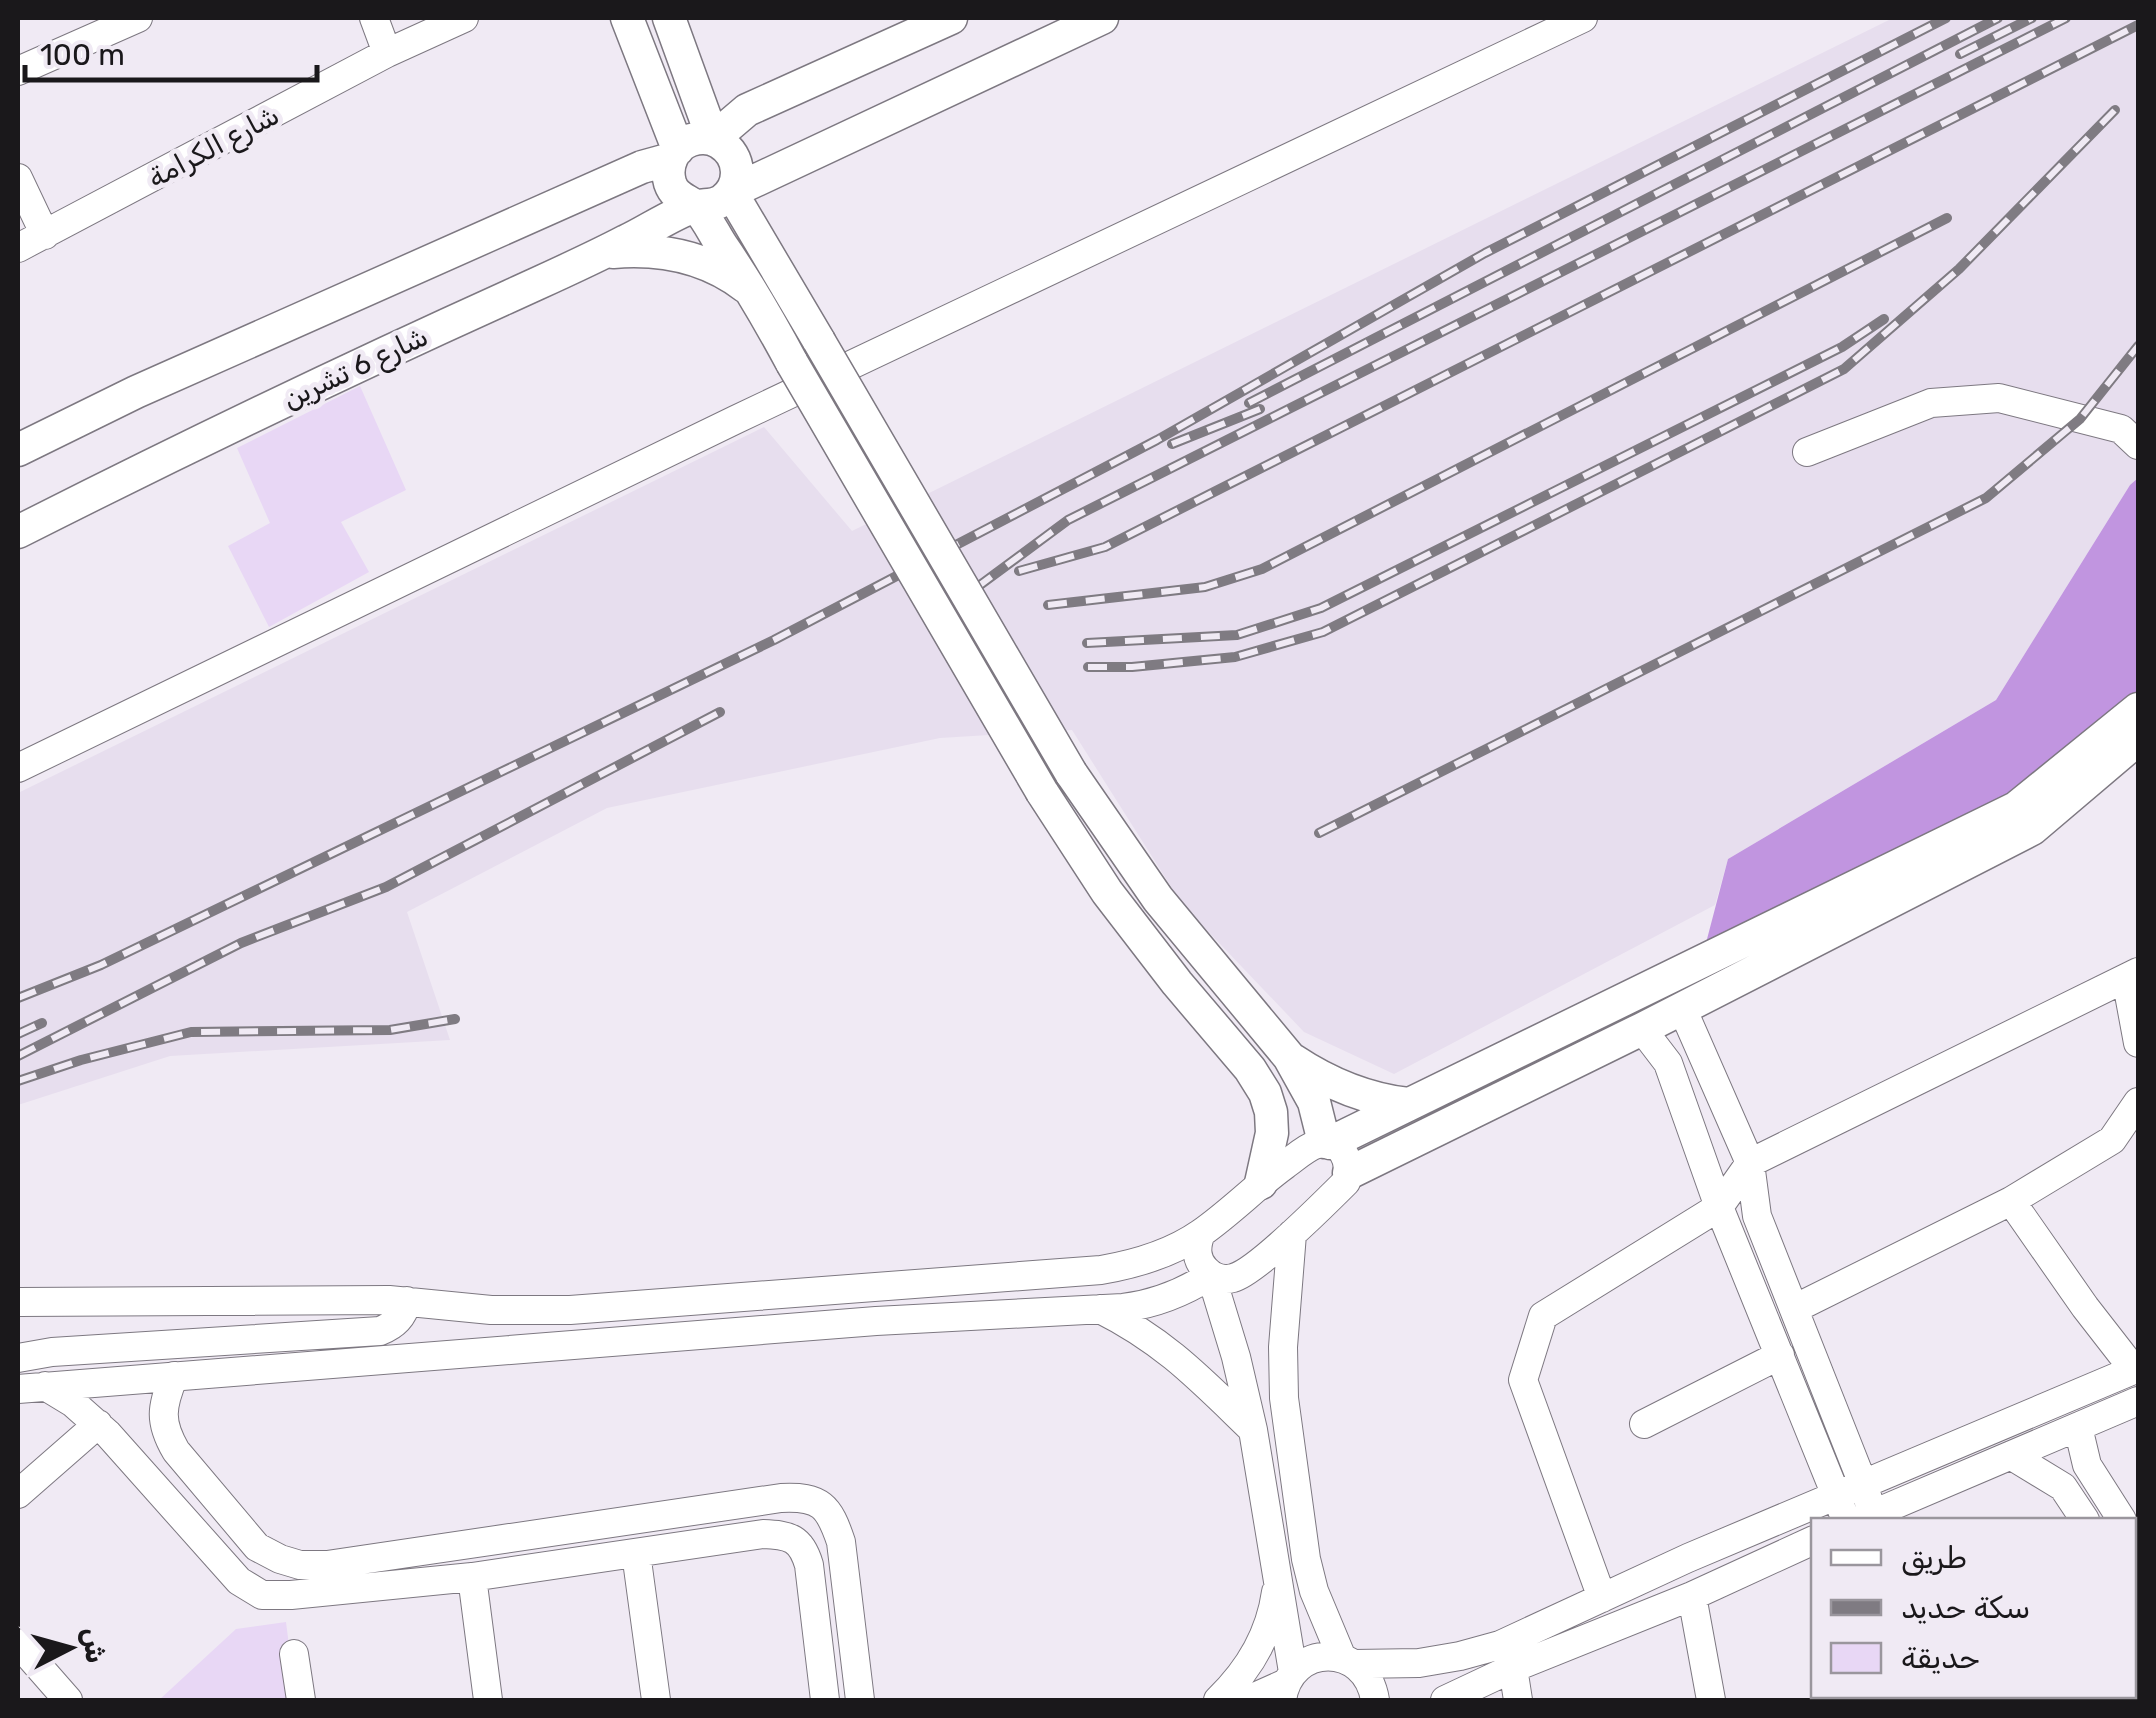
<svg xmlns="http://www.w3.org/2000/svg" width="2156" height="1718" font-family="Rubik,'Noto Naskh Arabic',sans-serif">
<style>
.built{fill:#e7deee}
.green{fill:#e8d7f5}
.forest{fill:#c195e0}
.lines{fill:none;stroke-linecap:round;stroke-linejoin:round}
.minor-casing{stroke:#7d7881;stroke-width:30}
.major-casing{stroke:#7d7881;stroke-width:35}
.minor{stroke:#fff;stroke-width:28}
.major{stroke:#fff;stroke-width:32}
.rail-casing{stroke:#7f7b82;stroke-width:10}
.rail{stroke:#f0eaf4;stroke-width:6;stroke-dasharray:19;stroke-linecap:butt}
.major-bridge-casing{stroke:#7d7881;stroke-width:35;stroke-linecap:butt}
.major-bridge{stroke:#fff;stroke-width:32}
.labels{text-anchor:middle;stroke-width:10;stroke-linejoin:round;paint-order:stroke}
.street-label{font-size:28px;fill:#1a181b;stroke:#f0eaf4}
</style>
<rect width="100%" height="100%" fill="#f0eaf4"/>
<path class="built" d="M 1893,18 L 2138,18 L 2138,478 L 2130,485 L 1996,700 L 1728,859 L 1715,905 L 1394,1074 L 1304,1032 L 1182,904 L 1072,730 L 940,738 L 607,808 L 407,912 L 450,1040 L 170,1056 L 18,1105 L 18,793 L 764,427 L 852,531 Z"/>
<path class="green" d="M 360,386 L 406,490 L 341,522 L 369,572 L 269,627 L 228,546 L 270,523 L 237,448 Z
M 286,1622 L 296,1700 L 159,1700 L 236,1629 Z"/>
<path class="forest" d="M 2138,478 L 2138,709 L 2016,808 L 1701,962 L 1728,859 L 1996,700 L 2130,485 Z"/>
<g class="lines">
<g class="minor-casing">
<path id="minor" d="M 374,18 L 387,53
M 18,71 L 138,18
M 18,178 L 45,235
M 18,248 L 387,53 L 464,18
M 1807,452 L 1931,403 L 1999,398 L 2121,429 L 2138,445
M 18,768 L 735,420 L 1583,18
M 2126,978 L 2138,1043
M 1682,1008 L 1750,1163 L 1757,1216 L 1863,1484 L 1873,1514 L 1873,1520
M 1642,1029 L 1668,1063 L 1719,1207 L 1846,1520
M 2011,1201 L 2085,1307 L 2134,1370
M 1292,1234 L 1283,1347 L 1284,1398 L 1306,1559 L 1314,1591 L 1342,1658
M 18,1302 L 389,1300 L 491,1310 L 570,1310 L 1101,1270 C 1136,1264 1171,1254 1201,1233 C 1231,1212 1256,1186 1285,1165 C 1295,1158 1305,1148 1317,1144 C 1341,1135 1353,1163 1346,1182 C 1327,1201 1256,1272 1233,1278 C 1223,1281 1212,1277 1205,1269 C 1195,1258 1196,1246 1201,1233
M 1100,1309 C 1166,1342 1201,1380 1253,1430
M 1794,1309 L 2011,1201 L 2112,1140 L 2138,1102
M 18,1358 L 52,1352 L 380,1331 C 395,1325 403,1317 407,1301
M 174,1376 C 161,1407 159,1422 176,1451 L 257,1547 L 280,1559 L 300,1565 L 327,1565 L 781,1498 C 821,1496 829,1506 841,1542 L 860,1700
M 45,1386 L 73,1403 L 108,1434 L 239,1581 L 262,1595 L 291,1595 L 472,1577 L 763,1534 C 790,1535 801,1538 809,1565 L 825,1700
M 18,1389 L 876,1321 L 1123,1308 C 1156,1304 1183,1293 1211,1275 L 1236,1357 L 1253,1430 L 1293,1672
M 1644,1424 L 1780,1355
M 2078,1427 L 2087,1465 L 2122,1520
M 2012,1456 L 2063,1487 L 2085,1520
M 18,1494 L 98,1424
M 1859,1520 L 2138,1401
M 2134,1538 L 2138,1546
M 636,1553 L 656,1700
M 472,1577 L 488,1700
M 2134,1592 L 2138,1599
M 1692,1596 L 1711,1700
M 1602,1598 L 1523,1380 L 1543,1316 L 1719,1207 L 1750,1163 L 2138,972
M 18,1643 L 68,1700
M 294,1654 L 301,1700
M 1354,1664 L 1419,1663 L 1460,1656 L 1500,1645 L 1688,1558 L 2138,1368
M 1513,1668 L 1518,1700
M 1905,1696 L 1906,1700
M 1218,1700 C 1248,1671 1270,1635 1276,1592
M 1248,1700 L 1286,1683
M 1282,1700 C 1290,1642 1366,1642 1375,1700
M 1445,1700 L 1513,1668 L 1692,1596 L 1814,1540"/>
</g>
<g class="major-casing">
<path id="major" d="M 627,18 L 678,149
M 669,18 L 713,139 L 747,110 L 951,18
M 613,252 C 661,248 707,257 746,287
M 819,341 L 731,192 L 1102,18
M 18,450 L 136,392 L 642,167 L 671,159
M 18,532 C 180,450 344,371 510,296 C 549,278 588,261 626,241 C 644,233 677,211 694,207 C 704,204 713,207 723,200 C 743,185 741,156 720,143 C 711,137 700,137 691,140 C 673,146 665,166 670,183 C 675,198 687,199 697,208 C 707,218 714,234 722,246 C 748,284 770,322 792,363
M 1071,773 L 1158,899 L 1289,1057 L 1314,1102 L 1324,1142
M 1042,792 L 1107,892 L 1177,983 L 1250,1069 L 1265,1093 L 1271,1112 L 1272,1133 L 1261,1183
M 1293,1060 C 1329,1084 1365,1099 1408,1104
M 1330,1143 L 2016,808 L 2138,709
M 1349,1173 L 1642,1029 L 2032,829 L 2138,739"/>
</g>
<use href="#minor" class="minor"/>
<use href="#major" class="major"/>
<g class="rail-casing">
<path id="rail" d="M 1960,54 L 2032,18
M 1249,403 L 1998,18
M 1172,444 L 1260,409
M 1019,571 L 1105,547 L 2138,25
M 976,588 L 1068,520 L 2066,18
M 1048,605 L 1205,587 L 1262,569 L 1947,218
M 1087,643 L 1237,635 L 1321,608 L 1842,347 L 1884,319
M 1088,667 L 1132,667 L 1235,657 L 1323,632 L 1844,369 L 1959,269 L 2115,110
M 1319,833 L 1986,498 L 2080,419 L 2138,346
M 18,998 L 101,965 L 774,640 L 1157,440 L 1485,253 L 1946,18
M 18,1034 L 42,1023
M 18,1056 L 241,943 L 386,887 L 720,712
M 18,1081 L 81,1060 L 191,1032 L 390,1030 L 455,1019"/>
</g>
<use href="#rail" class="rail"/>
<g class="major-bridge-casing">
<path id="major-bridge" d="M 819,341 L 1071,773
M 792,363 L 1042,792"/>
</g>
<use href="#major-bridge" class="major-bridge"/>
</g>
<g class="labels">
<g class="street-label">
<text transform="translate(213 146) rotate(-28)" y="10">شارع الكرامة</text>
<text transform="translate(355 367) rotate(-25)" y="10">شارع 6 تشرين</text>
</g>
</g>
<rect width="2156" height="1718" fill="none" stroke="#1a181b" stroke-width="40"/>
<rect x="1811" y="1518" width="325" height="180" fill="#f0eaf4" stroke="#9a969d" stroke-width="2.5"/>
<rect x="1831" y="1550" width="50" height="15" fill="#ffffff" stroke="#9a969d" stroke-width="2.5"/>
<text x="1901" y="1568" font-size="30" fill="#1a181b">طريق</text>
<rect x="1831" y="1600" width="50" height="15" fill="#7f7b82" stroke="#9a969d" stroke-width="2.5"/>
<text x="1901" y="1618" font-size="30" fill="#1a181b">سكة حديد</text>
<rect x="1831" y="1643" width="50" height="30" fill="#e8d7f5" stroke="#9a969d" stroke-width="2.5"/>
<text x="1901" y="1668" font-size="30" fill="#1a181b">حديقة</text>
<g transform="translate(70 1648) rotate(84)" stroke="#f0eaf4" stroke-width="8" paint-order="stroke">
<path d="M0-8L18 38L0 25L-18 38Z" fill="#1a181b"/>
<text y="-15" font-size="28" font-weight="bold" text-anchor="middle" fill="#1a181b">ش</text>
</g>
<path d="M25 65v15h292v-15" fill="none" stroke="#1a181b" stroke-width="5"/>
<text x="40" y="65" font-size="30" fill="#1a181b" stroke="#f0eaf4" stroke-width="8" paint-order="stroke">100 m</text>
</svg>
